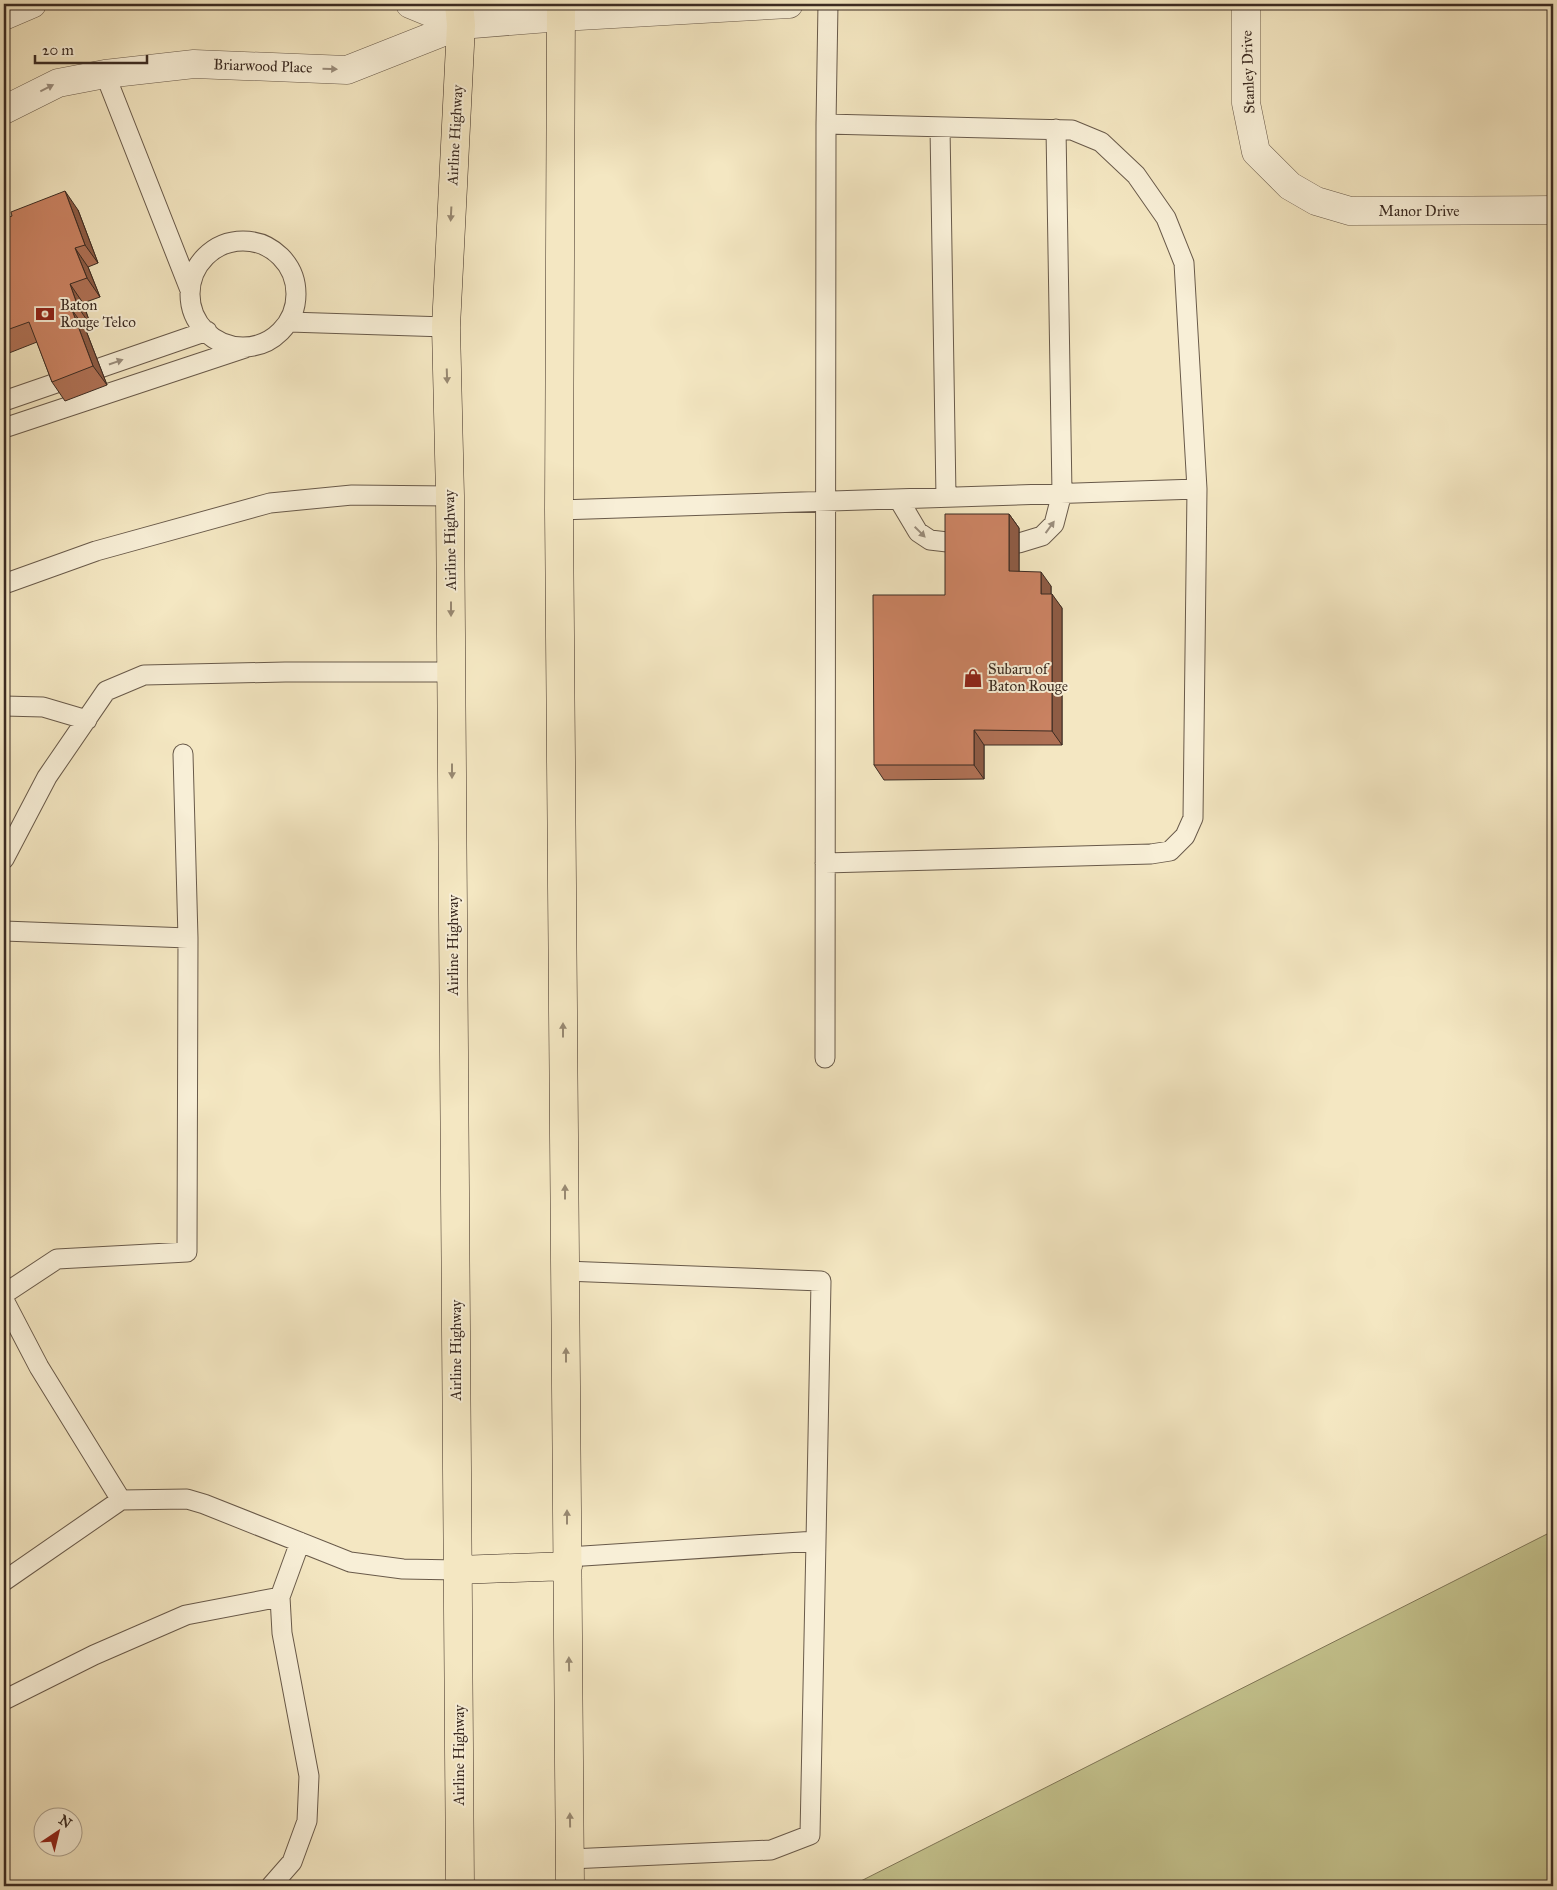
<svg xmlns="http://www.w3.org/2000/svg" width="1557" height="1890" font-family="'IM FELL Great Primer',serif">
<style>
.green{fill:#c4c38e;stroke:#807758}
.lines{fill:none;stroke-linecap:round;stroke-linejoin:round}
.lane-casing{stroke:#695a4a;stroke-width:21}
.street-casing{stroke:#695a4a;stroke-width:29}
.highway-casing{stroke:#3b2b22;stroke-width:29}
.lane{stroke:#f8efd7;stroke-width:19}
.street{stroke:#f8efd7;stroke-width:28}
.highway{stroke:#f4e7c2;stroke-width:28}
.wall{fill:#af7155;stroke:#3b2b22}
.shaded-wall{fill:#8e5c45;stroke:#3b2b22}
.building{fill:#cb8363;stroke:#3b2b22}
.oneway{fill:#9a8d7c}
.oneway2{fill:#988972}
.labels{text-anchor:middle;stroke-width:4;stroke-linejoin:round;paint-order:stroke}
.street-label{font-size:15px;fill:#3b2b22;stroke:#f8efd7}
.poi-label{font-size:15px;fill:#3b2b22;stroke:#f8efd7;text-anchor:start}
</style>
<rect width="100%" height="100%" fill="#f4e7c2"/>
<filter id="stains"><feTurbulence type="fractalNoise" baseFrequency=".004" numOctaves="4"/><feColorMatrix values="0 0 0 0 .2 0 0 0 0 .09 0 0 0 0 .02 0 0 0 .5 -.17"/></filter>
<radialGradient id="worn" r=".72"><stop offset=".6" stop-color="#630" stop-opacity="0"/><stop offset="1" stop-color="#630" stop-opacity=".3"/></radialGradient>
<path class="green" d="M 1553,1531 L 1553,1886 L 851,1886 Z"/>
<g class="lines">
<g class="lane-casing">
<path id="lane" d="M 105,74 L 190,290
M 940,127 L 946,497
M190 294a53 53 0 1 1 106 0a53 53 0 1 1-106 0Z
M 289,322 L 446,327
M 4,401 L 207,331
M 4,428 L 245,348
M 899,500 L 918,532 L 930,540 L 956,543
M 559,510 L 1197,489
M 1019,543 L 1042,536 L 1054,524 L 1062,493 L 1056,129
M 4,584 L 96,551 L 270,503 L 352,495 L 450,496
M 4,706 L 43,707 L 87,720
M 183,754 L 188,938
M 4,859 L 47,777 L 106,691 L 144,675 L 285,672 L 451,672
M 825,863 L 1151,854 L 1170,851 L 1185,836 L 1193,818 L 1197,489 L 1184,263 L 1166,218 L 1136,175 L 1101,142 L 1072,130 L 826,124
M 4,931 L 188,938 L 187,1252 L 57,1259 L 4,1294
M 825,1058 L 826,124 L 828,4
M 565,1271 L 821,1281 L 816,1541 L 568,1557
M 4,1300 L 39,1367 L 121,1500 L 187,1499 L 204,1504 L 350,1562 L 403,1569 L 458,1570
M 4,1581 L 121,1500
M 4,1700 L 94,1655 L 186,1615 L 280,1597
M 570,1859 L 771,1850 L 810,1835 L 816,1541
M 271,1886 L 292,1862 L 307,1821 L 309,1776 L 282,1633 L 280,1597 L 300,1542"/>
</g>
<g class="street-casing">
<path id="street" d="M 410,4 L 461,25
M 1246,4 L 1246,103 L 1256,152 L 1290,186 L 1316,201 L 1350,211 L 1553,210
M 4,16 L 32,4
M 4,110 L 58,83 L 105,74 L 194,64 L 347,70 L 461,25 L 561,17 L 789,4"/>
</g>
<g class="highway-casing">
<path id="highway" d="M 459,4 L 461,25 L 446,327 L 450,496 L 460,1886
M 561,4 L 559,510 L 570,1886
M 458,1570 L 568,1566"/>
</g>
<use href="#lane" class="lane"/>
<use href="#street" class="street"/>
<use href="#highway" class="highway"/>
</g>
<path class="wall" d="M 78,210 L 98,263 L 88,267 L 100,297 L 83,303 L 91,326 L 85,328 L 107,385 L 65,401 L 52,382 L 37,342 L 4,355 L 4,219 L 12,216 Z
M 1009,514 L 1019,528 L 1019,572 L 1051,586 L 1051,594 L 1062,608 L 1062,745 L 984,745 L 984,779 L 884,780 L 874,765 Z"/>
<path class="shaded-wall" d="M 65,191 L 78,210 L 98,263 L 85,245 Z
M 75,248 L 88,267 L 100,297 L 87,278 Z
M 70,284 L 83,303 L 91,326 L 78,307 Z
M 72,310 L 85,328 L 107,385 L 93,366 Z
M 1009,514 L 1019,528 L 1019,586 L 1009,571 Z
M 1041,572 L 1051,586 L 1051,608 L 1041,594 Z
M 1052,594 L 1062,608 L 1062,745 L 1052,731 Z
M 974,730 L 984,745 L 984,779 L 974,765 Z"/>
<path class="building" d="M 65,191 L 85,245 L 75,248 L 87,278 L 70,284 L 78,307 L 72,310 L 93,366 L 52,382 L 29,322 L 4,331 L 4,219 L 12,216 L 11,212 Z
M 945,514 L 1009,514 L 1009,571 L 1041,572 L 1041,594 L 1052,594 L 1052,731 L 974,730 L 974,765 L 874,765 L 873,595 L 945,595 Z"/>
<defs><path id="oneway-solid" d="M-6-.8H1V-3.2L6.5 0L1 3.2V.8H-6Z" transform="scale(1.25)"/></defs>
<g class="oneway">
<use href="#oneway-solid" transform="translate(330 69) rotate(2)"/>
<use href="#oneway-solid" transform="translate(47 88) rotate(-27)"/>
<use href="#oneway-solid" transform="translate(116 362) rotate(-19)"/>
<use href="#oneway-solid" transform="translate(1050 527) rotate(-54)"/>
<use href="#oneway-solid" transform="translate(920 532) rotate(45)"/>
</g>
<g class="oneway2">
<use href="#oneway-solid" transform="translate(451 214) rotate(93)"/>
<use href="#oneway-solid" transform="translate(447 376) rotate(88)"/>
<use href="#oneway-solid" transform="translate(451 609) rotate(90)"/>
<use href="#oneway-solid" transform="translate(452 771) rotate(90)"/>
<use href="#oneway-solid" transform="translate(563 1030) rotate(-90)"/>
<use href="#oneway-solid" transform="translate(565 1192) rotate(-90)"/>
<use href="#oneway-solid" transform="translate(566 1355) rotate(-90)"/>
<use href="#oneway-solid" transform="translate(567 1517) rotate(-90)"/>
<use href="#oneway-solid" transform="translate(569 1664) rotate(-91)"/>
<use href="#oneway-solid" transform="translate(570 1820) rotate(-91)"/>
</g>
<defs>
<g id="bank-bare" transform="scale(1.5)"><path d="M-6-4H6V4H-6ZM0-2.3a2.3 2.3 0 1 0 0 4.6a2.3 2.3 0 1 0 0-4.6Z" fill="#8f2418" stroke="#f8efd7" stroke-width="2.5" paint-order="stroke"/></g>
<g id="shop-bare" transform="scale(1.5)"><path d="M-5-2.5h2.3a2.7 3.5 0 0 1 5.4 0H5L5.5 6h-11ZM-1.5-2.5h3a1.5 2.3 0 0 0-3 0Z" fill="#8f2418" stroke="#f8efd7" stroke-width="2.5" paint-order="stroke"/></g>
</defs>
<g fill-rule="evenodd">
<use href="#bank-bare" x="45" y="314"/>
<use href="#shop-bare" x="973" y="678"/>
</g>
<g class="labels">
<g class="street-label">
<text transform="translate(263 66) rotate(2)" y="5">Briarwood Place</text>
<text transform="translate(1248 72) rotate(-92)" y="5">Stanley Drive</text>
<text transform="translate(455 135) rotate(-87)" y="5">Airline Highway</text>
<text x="1419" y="216">Manor Drive</text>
<text transform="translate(450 540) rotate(-91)" y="5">Airline Highway</text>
<text transform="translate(453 945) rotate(-90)" y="5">Airline Highway</text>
<text transform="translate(456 1350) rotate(-90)" y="5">Airline Highway</text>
<text transform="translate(459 1755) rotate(-90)" y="5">Airline Highway</text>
</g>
<g class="poi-label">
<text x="60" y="310">Baton<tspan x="60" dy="17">Rouge Telco</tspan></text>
<text x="988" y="674">Subaru of<tspan x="988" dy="17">Baton Rouge</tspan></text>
</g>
</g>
<rect width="1557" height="1890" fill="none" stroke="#f4e7c2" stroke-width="20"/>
<rect x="5" y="5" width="1547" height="1880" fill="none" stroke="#3b2b22" stroke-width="2.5"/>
<rect x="10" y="10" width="1537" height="1870" fill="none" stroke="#3b2b22"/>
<g transform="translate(58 1832) rotate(35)"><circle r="24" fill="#f8efd7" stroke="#aca18f"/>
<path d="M0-4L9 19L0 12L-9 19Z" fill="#8f2418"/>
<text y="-8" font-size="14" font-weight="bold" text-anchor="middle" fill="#3b2b22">N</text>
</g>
<path d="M35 55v8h112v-8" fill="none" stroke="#3b2b22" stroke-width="2.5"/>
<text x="42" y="55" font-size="15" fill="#3b2b22" stroke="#f8efd7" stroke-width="4" paint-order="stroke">20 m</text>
<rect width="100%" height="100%" filter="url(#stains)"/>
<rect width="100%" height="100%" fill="url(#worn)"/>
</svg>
